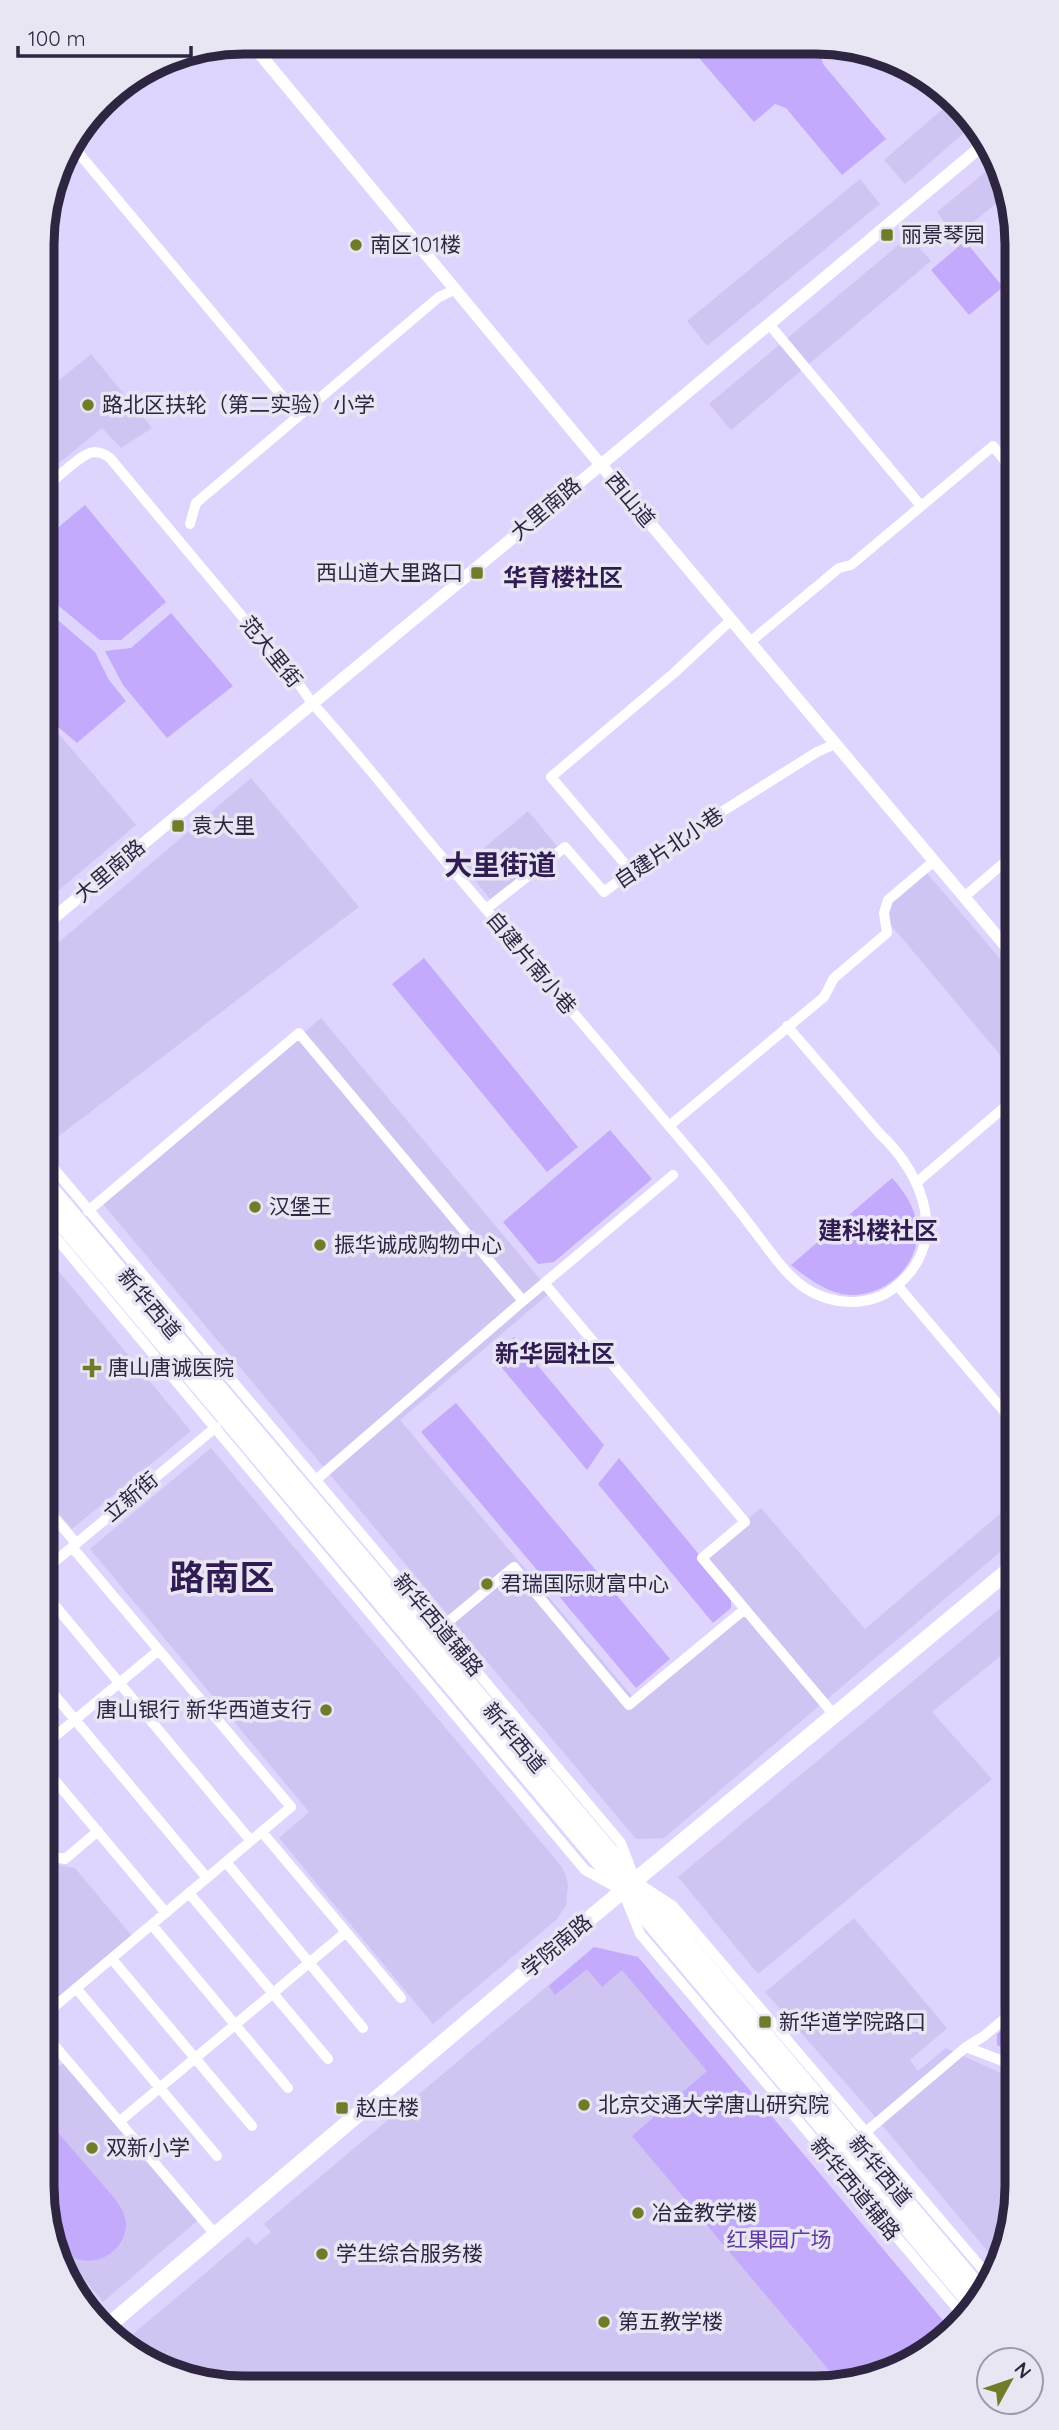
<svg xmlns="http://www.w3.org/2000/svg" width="1059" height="2430" font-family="Quicksand,'Noto Sans SC',sans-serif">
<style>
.built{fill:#d0c4f2}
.green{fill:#c3aafc}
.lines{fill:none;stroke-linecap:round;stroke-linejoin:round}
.minor{stroke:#fff;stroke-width:10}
.tertiary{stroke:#fff;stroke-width:12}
.primary{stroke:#fff;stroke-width:16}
.poi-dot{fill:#707c29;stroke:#e9e6f4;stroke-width:2.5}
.labels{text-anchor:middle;stroke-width:7;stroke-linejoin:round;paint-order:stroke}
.poi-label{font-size:21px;fill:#2e2641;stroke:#e9e6f4;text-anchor:start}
.street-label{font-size:21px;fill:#2e2641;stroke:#e9e6f4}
.park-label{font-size:21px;fill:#5f3a9d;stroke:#e9e6f4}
.quarter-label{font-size:24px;font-weight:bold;fill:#301b52;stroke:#e9e6f4}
.district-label{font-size:28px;font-weight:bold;fill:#301b52;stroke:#e9e6f4}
.town-label{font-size:35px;font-weight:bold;fill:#301b52;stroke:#e9e6f4}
.rim{fill:none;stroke:#2e2641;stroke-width:9}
</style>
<rect width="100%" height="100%" fill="#dfd4fd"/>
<path class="built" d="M 954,99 L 957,101 L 972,126 L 905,184 L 884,160 Z
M 994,165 L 1010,192 L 955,237 L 937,212 Z
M 860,179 L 880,204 L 707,346 L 687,321 Z
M 909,236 L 931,261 L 731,430 L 709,404 Z
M 91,354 L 152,428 L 121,448 L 102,428 L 43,476 L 43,367 L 57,382 Z
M 44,716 L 136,825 L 45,902 Z
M 251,778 L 359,907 L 51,1142 L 45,1136 L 45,954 Z
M 528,811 L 561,851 L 495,905 L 463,866 Z
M 926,872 L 1013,974 L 1013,1070 L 879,911 Z
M 321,1018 L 551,1292 L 400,1420 L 637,1702 L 750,1607 L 706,1555 L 761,1508 L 865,1629 L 1014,1502 L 1014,1540 L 664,1838 L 636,1839 L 103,1204 Z
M 46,1256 L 191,1431 L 72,1529 L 46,1498 Z
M 211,1448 L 562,1867 L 566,1876 L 568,1885 L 566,1906 L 556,1920 L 433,2024 L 279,1838 L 309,1812 L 90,1549 Z
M 1015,1596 L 1015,1644 L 932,1712 L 992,1779 L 758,1974 L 678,1877 Z
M 48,1863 L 75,1868 L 132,1936 L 48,2006 Z
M 854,1918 L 947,2028 L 910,2060 L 918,2071 L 946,2048 L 1016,2080 L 1017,2199 L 1000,2266 L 871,2112 L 765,1992 Z
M 594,1947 L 638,1957 L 950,2329 L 867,2381 L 205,2384 L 125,2341 L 248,2237 L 256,2245 L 271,2232 L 264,2224 Z
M 64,2062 L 197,2221 L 103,2302 L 49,2237 L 48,2075 Z"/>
<path class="green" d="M 688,45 L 829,46 L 820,53 L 823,64 L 886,139 L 842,175 L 786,108 L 775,104 L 754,122 Z
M 965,241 L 1003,287 L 969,315 L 931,270 Z
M 85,505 L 166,602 L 121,640 L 100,640 L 54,602 L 44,591 L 43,540 Z
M 44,608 L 95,652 L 109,680 L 126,701 L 77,743 L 44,715 Z
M 171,613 L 233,686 L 167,738 L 123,685 L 105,651 L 131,648 Z
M 424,958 L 578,1147 L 547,1172 L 392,984 Z
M 610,1130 L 652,1179 L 554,1262 L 538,1264 L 503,1222 Z
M 892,1178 C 907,1194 919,1214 917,1237 C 915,1274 873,1303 838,1293 C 821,1288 804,1276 791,1265 Z
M 514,1337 L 604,1445 L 587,1470 L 492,1356 Z
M 456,1403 L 670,1659 L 636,1688 L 421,1432 Z
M 619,1458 L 731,1593 L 731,1608 L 713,1623 L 598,1484 Z
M 594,1947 L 638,1957 L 950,2329 L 867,2381 L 838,2381 L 632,2136 L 707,2071 L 622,1970 L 602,1987 L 587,1969 L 555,1995 L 549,1986 Z
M 1016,2019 L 1016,2054 L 997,2045 L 997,2034 Z
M 48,2121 L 116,2200 C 121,2208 126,2215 126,2225 C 125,2250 98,2268 75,2258 C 64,2253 56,2240 49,2231 Z"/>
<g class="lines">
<path class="minor" d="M 71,144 L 298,415
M 769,324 L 921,506
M 43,490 C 54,481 81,453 94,452 C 100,452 106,455 110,458 L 301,687 L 312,703 C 357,752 398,805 441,856 C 526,957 611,1058 697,1159 C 718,1184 739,1210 759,1237 C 773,1255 786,1275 805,1288 C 831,1305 868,1308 894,1288 C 951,1244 924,1175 880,1134 L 787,1026
M 190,524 L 196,503 L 439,297 L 456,289
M 750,642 L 839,568 L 851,565 L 993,446 L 1011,468
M 631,871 L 551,777 L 674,673 L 731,620
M 964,897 L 1012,856
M 486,909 L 565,847 L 604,892 L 656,853 L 817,752 L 835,744
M 669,1126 L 824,997 L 834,978 L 887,933 L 884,913 L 888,900 L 934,861
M 45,1158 L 621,1843 L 632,1872
M 916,1183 L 1013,1100
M 88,1211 L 299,1033 L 523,1301
M 46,1226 L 585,1870 L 616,1887
M 544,1283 L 745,1522 L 702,1558 L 835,1716
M 897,1285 L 1014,1423
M 317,1479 L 523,1301 L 673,1175
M 46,1508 L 76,1543
M 47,1568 L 216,1427
M 47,1596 L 251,1841
M 436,1632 L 514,1567 L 629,1705 L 745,1609
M 47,1686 L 207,1878
M 47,1743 L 159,1650
M 47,1771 L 166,1913
M 48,1856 L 65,1859 L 98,1831
M 226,1862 L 363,2028
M 647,1889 L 673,1906 L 991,2279
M 189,1893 L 328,2059
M 626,1899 L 640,1934 L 966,2319
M 152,1925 L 288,2088
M 346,1932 L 401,1998
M 112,1959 L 252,2126
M 76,1988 L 217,2156
M 48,2012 L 291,1807 L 72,1547
M 48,2038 L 215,2234
M 966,2047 L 1016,2066
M 120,2121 L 346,1932 L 262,1832
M 867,2131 L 966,2047 L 984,2036 L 1016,2009"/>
<path class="tertiary" d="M 250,42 L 580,440 L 1013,955
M 45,925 L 626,444 L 983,145"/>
<path class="primary" d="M 45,1182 L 983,2293
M 46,1205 L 974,2307
M 103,2330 L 584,1923 L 1015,1565"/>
</g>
<g class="poi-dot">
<rect x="880" y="228" width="14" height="14" rx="3.5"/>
<circle cx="356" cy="245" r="7"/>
<circle cx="88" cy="405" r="7"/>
<rect x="470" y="566" width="14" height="14" rx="3.5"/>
<rect x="171" y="819" width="14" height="14" rx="3.5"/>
<circle cx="255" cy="1207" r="7"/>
<circle cx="320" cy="1245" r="7"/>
<path d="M88.5 1357.5h7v7h7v7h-7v7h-7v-7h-7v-7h7z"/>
<circle cx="487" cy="1584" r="7"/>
<circle cx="326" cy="1710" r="7"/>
<rect x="758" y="2015" width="14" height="14" rx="3.5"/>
<circle cx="584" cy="2105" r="7"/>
<rect x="335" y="2101" width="14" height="14" rx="3.5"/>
<circle cx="92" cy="2148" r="7"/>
<circle cx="638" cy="2213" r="7"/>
<circle cx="322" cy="2254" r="7"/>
<circle cx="604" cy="2322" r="7"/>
</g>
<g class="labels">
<g class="poi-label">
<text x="901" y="242">丽景琴园</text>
<text x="370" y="252">南区101楼</text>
<text x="102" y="412">路北区扶轮（第二实验）小学</text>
<text x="463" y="580" text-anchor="end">西山道大里路口</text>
<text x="192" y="833">袁大里</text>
<text x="269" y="1214">汉堡王</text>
<text x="334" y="1252">振华诚成购物中心</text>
<text x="108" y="1375">唐山唐诚医院</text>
<text x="501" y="1591">君瑞国际财富中心</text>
<text x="312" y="1717" text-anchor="end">唐山银行 新华西道支行</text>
<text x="779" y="2029">新华道学院路口</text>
<text x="598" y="2112">北京交通大学唐山研究院</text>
<text x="356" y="2115">赵庄楼</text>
<text x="106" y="2155">双新小学</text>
<text x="652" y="2220">冶金教学楼</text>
<text x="336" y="2261">学生综合服务楼</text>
<text x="618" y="2329">第五教学楼</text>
</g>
<g class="street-label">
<text transform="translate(630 500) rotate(50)" y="7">西山道</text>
<text transform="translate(546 509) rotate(-40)" y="7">大里南路</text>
<text transform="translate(271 652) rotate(51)" y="7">范大里街</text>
<text transform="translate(669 848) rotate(-34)" y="7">自建片北小巷</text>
<text transform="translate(110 871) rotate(-40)" y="7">大里南路</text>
<text transform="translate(531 963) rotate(50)" y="7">自建片南小巷</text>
<text transform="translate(149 1304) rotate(50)" y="7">新华西道</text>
<text transform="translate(131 1497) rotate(-40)" y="7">立新街</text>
<text transform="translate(438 1625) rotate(50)" y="7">新华西道辅路</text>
<text transform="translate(514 1738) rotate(50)" y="7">新华西道</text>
<text transform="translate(557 1946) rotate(-40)" y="7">学院南路</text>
<text transform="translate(880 2171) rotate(50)" y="7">新华西道</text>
<text transform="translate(855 2189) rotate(50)" y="7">新华西道辅路</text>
</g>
<g class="park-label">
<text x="779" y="2247">红果园广场</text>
</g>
<g class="quarter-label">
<text x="563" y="586">华育楼社区</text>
<text x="878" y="1239">建科楼社区</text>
<text x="555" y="1362">新华园社区</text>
</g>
<g class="district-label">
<text x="500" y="875">大里街道</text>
</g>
<g class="town-label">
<text x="222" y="1590">路南区</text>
</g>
</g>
<path d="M0 0H1059V2430H0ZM244 54H815A190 190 0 0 1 1005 244V2186A190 190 0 0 1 815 2376H244A190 190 0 0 1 54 2186V244A190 190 0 0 1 244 54Z" fill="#e9e6f4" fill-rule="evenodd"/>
<path class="rim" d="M244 54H815A190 190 0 0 1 1005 244V2186A190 190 0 0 1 815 2376H244A190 190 0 0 1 54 2186V244A190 190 0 0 1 244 54Z"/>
<g transform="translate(1010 2381) rotate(50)"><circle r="33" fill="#e9e6f4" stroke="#9e99ac" stroke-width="2"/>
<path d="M0-5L12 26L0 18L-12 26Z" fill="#707c29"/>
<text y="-10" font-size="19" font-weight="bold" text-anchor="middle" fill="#2e2641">N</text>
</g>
<path d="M18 46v10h173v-10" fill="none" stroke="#2e2641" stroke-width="3.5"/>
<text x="28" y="46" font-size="21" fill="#2e2641" stroke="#e9e6f4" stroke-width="5" paint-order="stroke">100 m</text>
</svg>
